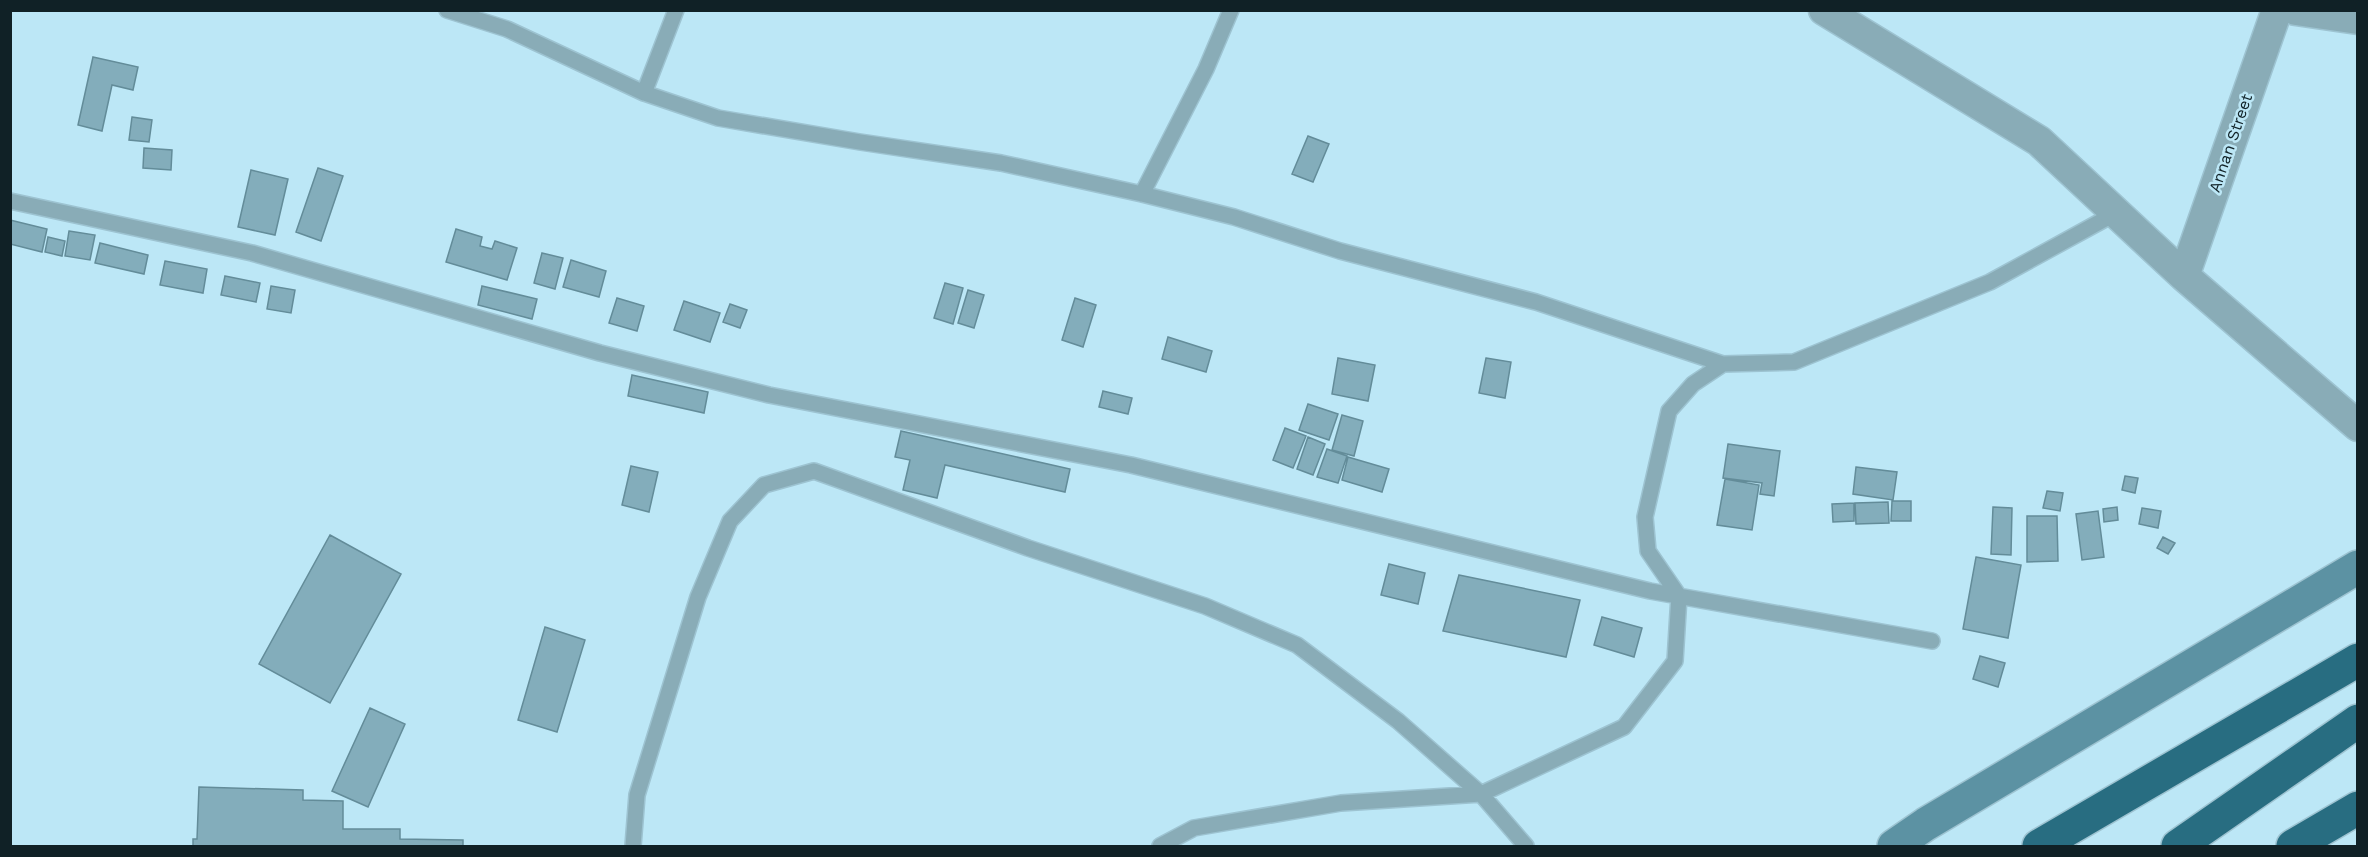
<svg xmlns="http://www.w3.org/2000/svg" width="2368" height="857" font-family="'Work Sans',sans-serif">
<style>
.building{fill:#83adbb;stroke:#638c99;stroke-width:1.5}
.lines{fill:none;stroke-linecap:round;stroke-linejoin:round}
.lane-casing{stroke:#9dc3d1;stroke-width:18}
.street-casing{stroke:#9dc3d1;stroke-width:33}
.secondary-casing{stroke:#9dc3d1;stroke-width:36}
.highway-casing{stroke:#9dc3d1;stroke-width:36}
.lane{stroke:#89acb7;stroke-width:15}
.street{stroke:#89acb7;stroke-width:30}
.secondary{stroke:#5c92a3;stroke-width:33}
.highway{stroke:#286d81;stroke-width:33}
.labels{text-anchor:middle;stroke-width:5;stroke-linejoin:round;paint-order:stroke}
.street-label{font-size:16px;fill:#102126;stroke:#bce7f6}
</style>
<rect width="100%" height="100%" fill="#bce7f6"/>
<path class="building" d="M 93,57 L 138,67 L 133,90 L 112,85 L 102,131 L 78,125 Z
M 132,117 L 152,120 L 149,142 L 129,140 Z
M 1308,136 L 1329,144 L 1313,182 L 1292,174 Z
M 144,148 L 172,150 L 171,170 L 143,168 Z
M 318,168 L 343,176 L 321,241 L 296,232 Z
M 251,170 L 288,179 L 275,235 L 238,227 Z
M 10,220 L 47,229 L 42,252 L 10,244 Z
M 456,229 L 482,237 L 480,246 L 492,249 L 495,241 L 517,248 L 507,280 L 446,262 Z
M 69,231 L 95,235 L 90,260 L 65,256 Z
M 48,237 L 65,241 L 62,256 L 45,252 Z
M 100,243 L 148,255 L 144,274 L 95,263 Z
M 542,253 L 563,258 L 555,289 L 534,283 Z
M 571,260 L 606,271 L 599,297 L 563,287 Z
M 165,261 L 207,269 L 203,293 L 160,285 Z
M 225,276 L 260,283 L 256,302 L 221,295 Z
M 945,283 L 963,288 L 953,324 L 934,318 Z
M 271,286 L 295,290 L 291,313 L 267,309 Z
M 482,286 L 537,299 L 532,319 L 478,305 Z
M 968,290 L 984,295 L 974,328 L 958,323 Z
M 617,298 L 644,306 L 637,331 L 609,323 Z
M 1075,298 L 1096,305 L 1083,347 L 1062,340 Z
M 684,301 L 720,313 L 710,342 L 674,330 Z
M 730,304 L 747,310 L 740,328 L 723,322 Z
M 1168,337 L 1212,351 L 1206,372 L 1162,359 Z
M 1338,358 L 1375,365 L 1368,401 L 1332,394 Z
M 1486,358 L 1511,362 L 1505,398 L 1479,393 Z
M 632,375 L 708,392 L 704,413 L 628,396 Z
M 1103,391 L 1132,398 L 1128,414 L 1099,407 Z
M 1308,404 L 1338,414 L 1329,440 L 1299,430 Z
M 1342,415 L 1363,421 L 1354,456 L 1332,450 Z
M 1285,428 L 1306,436 L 1293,468 L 1273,460 Z
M 901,431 L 1070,469 L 1065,492 L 945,465 L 937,498 L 903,490 L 910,460 L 895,457 Z
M 1308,437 L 1325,444 L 1313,475 L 1297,469 Z
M 1728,444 L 1780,451 L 1774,496 L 1760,494 L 1762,483 L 1723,478 Z
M 1327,449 L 1347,456 L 1338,483 L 1317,477 Z
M 1348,457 L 1389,469 L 1382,492 L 1342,480 Z
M 631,466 L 658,472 L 649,512 L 622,505 Z
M 1856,467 L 1897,472 L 1893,500 L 1853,494 Z
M 2125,476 L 2138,478 L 2135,493 L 2122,490 Z
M 1725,479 L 1759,485 L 1752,530 L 1717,525 Z
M 2047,491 L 2063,493 L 2060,511 L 2043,508 Z
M 1892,501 L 1911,501 L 1911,521 L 1891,521 Z
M 1888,502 L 1889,523 L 1856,524 L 1855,503 Z
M 1854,503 L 1854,521 L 1833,522 L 1832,504 Z
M 1993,507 L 2012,508 L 2011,555 L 1991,554 Z
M 2117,507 L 2118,520 L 2104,522 L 2103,509 Z
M 2142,508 L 2161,511 L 2158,528 L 2139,524 Z
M 2098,511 L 2104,557 L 2082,560 L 2076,514 Z
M 2027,516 L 2057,516 L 2058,561 L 2027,562 Z
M 330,535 L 401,574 L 330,703 L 259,664 Z
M 2163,537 L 2175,543 L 2168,554 L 2157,548 Z
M 1976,557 L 2021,565 L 2008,638 L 1963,629 Z
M 1389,564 L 1425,573 L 1418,604 L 1381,595 Z
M 1459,575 L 1580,600 L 1566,657 L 1443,631 Z
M 1602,617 L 1642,628 L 1634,657 L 1594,645 Z
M 545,627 L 585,640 L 557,732 L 518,720 Z
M 1980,656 L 2005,663 L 1998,687 L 1973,679 Z
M 370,708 L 405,724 L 368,807 L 332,791 Z
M 199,787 L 303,790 L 303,800 L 343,801 L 343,829 L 400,829 L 400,839 L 463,840 L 463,846 L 193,846 L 193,839 L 197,839 Z"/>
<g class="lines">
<g class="lane-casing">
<path id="lane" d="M 447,10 L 507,29 L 644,93 L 718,118 L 860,142 L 1001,163 L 1142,194 L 1234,217 L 1340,251 L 1536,302 L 1723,364 L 1794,362 L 1990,282 L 2116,213
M 644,93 L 676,10
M 1142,194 L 1206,69 L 1231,10
M 10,201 L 252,253 L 600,353 L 769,395 L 1131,465 L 1650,591 L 1932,641
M 633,846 L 637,795 L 698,597 L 730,521 L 764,485 L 814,471 L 1028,548 L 1205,606 L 1297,645 L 1398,721 L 1481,794 L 1526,846
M 1160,846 L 1194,828 L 1341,803 L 1481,794 L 1624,727 L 1675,661 L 1679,596 L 1648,551 L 1645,517 L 1669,411 L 1693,384 L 1723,364"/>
</g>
<g class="street-casing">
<path id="street" d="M 1824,10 L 2039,141 L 2184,276 L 2358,426
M 2296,10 L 2358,19
M 2184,276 L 2277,10"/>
</g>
<g class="secondary-casing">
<path id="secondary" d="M 1894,846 L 1926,824 L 2358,567"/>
</g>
<g class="highway-casing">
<path id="highway" d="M 2039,846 L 2358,660
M 2178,846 L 2358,721
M 2293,846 L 2358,808"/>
</g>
<use href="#lane" class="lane"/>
<use href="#street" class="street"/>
<use href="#secondary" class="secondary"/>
<use href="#highway" class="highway"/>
</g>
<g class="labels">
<g class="street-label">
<text transform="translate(2230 143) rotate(-71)" y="6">Annan Street</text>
</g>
</g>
<rect width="2368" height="857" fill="none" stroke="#102126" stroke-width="24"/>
</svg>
